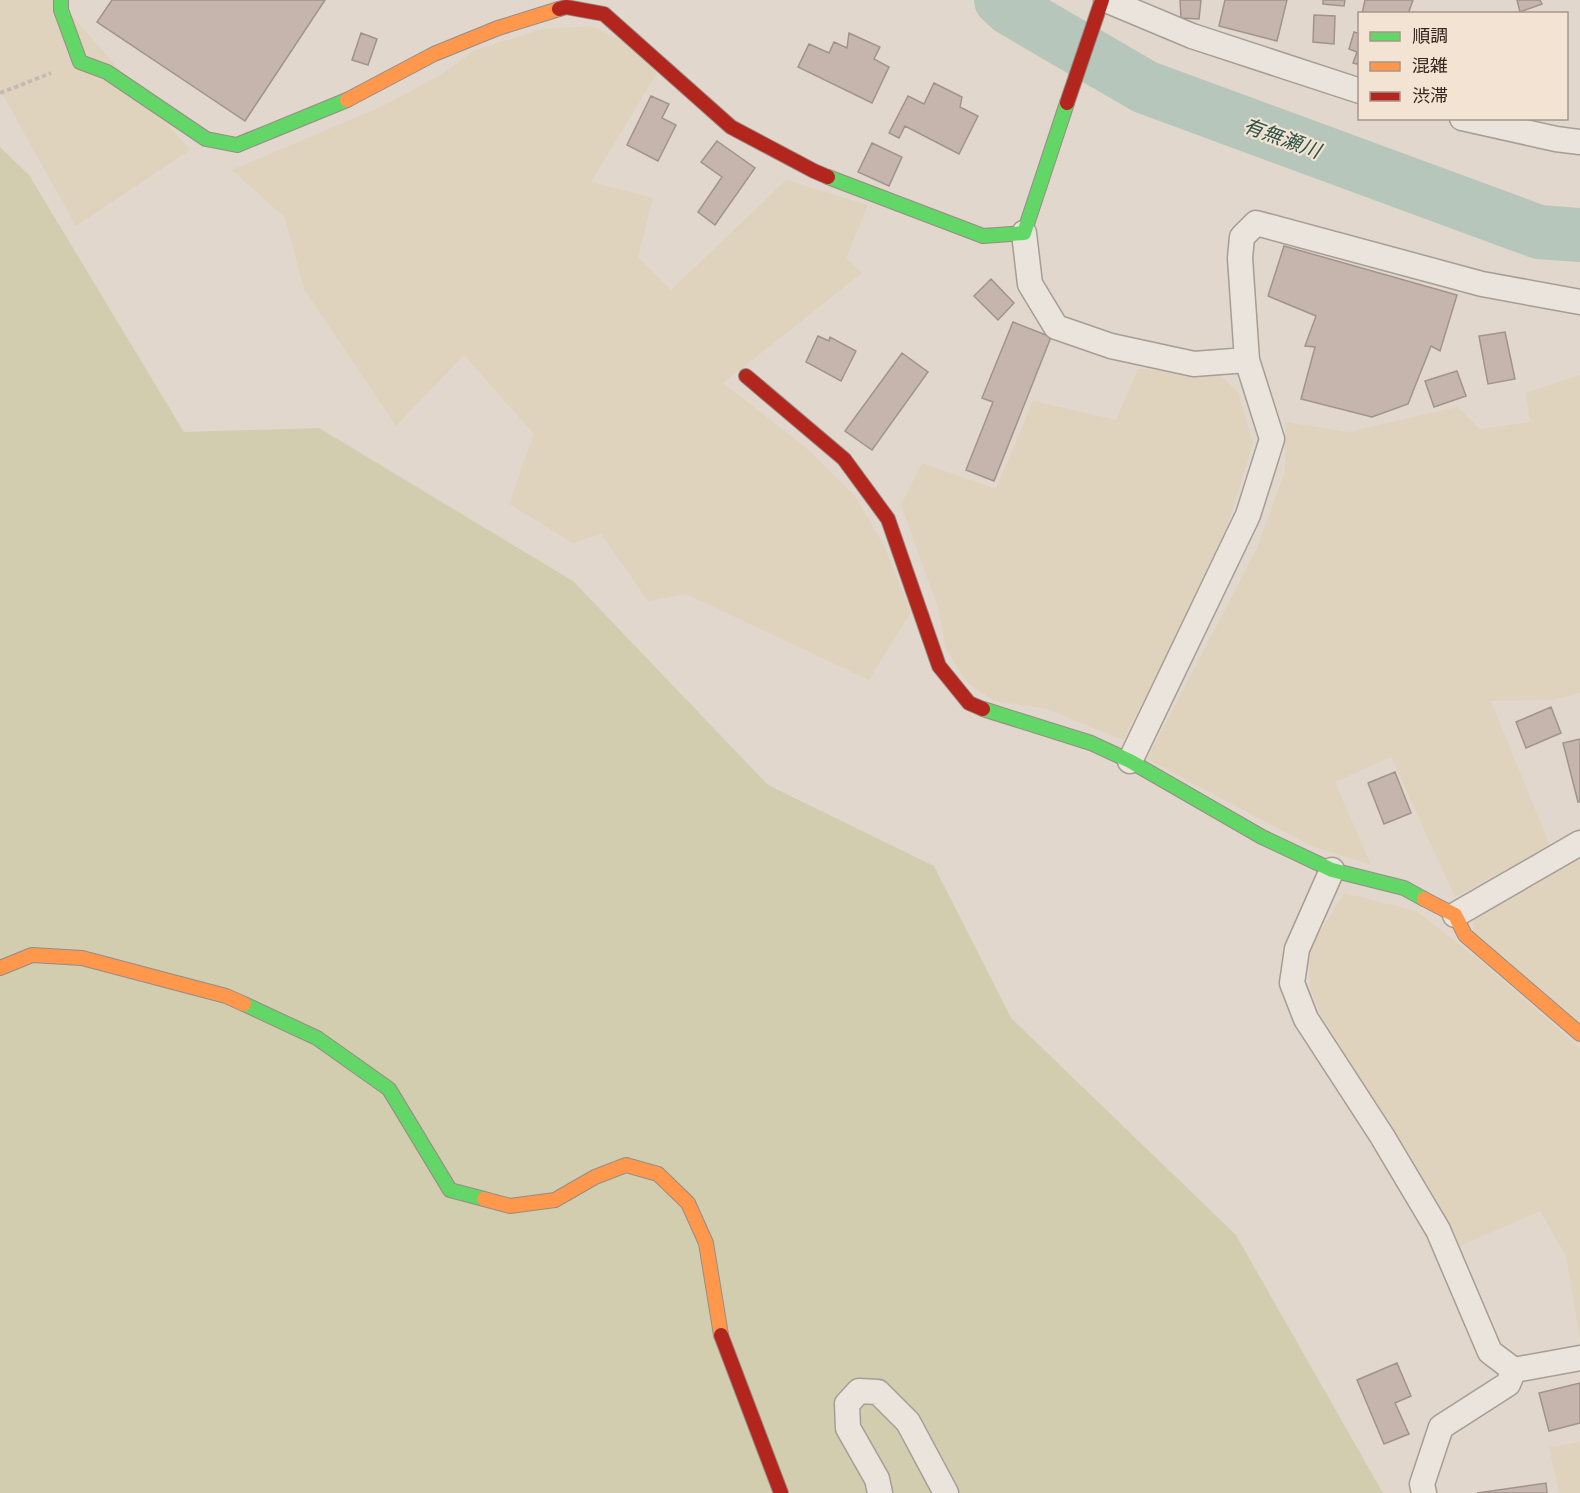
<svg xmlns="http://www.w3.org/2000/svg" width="1580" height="1493" font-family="'Crimson Pro','Noto Sans JP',serif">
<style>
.farmland{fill:#e0d3bd}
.green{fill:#d3cdaf}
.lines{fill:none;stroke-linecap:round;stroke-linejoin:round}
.river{stroke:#b7c6ba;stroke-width:54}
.building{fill:#c5b5ad;stroke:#a1938c;stroke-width:1.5}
.street-casing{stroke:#a69d95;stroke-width:27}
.fast-casing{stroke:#968c85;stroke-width:16}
.slow-casing{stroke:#968c85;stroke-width:16}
.jam-casing{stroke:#968c85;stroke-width:16}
.path{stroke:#c2bbb4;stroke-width:4;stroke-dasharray:4.5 3;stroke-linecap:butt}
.street{stroke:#eae4dd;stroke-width:24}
.fast{stroke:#63d668;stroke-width:14}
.slow{stroke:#ff974d;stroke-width:14}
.jam{stroke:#b3261e;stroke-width:14}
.labels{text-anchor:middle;stroke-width:4.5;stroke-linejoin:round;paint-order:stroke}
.water-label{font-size:20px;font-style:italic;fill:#2f534a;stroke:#f2e3d2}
</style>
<rect width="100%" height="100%" fill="#e1d7cc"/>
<path class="farmland" d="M 0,0 L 58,0 L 190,150 L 76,226 L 0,90 Z
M 591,26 L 625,42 L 657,73 L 591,182 L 653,198 L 638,257 L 671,290 L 786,180 L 868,205 L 846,258 L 862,273 L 723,383 L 804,446 L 854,495 L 884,545 L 911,612 L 869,680 L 686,594 L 648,601 L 601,534 L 573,543 L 509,504 L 534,434 L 464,355 L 396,426 L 304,289 L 285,218 L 232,170 L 385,105 L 442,74 L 475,50 L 542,29 Z
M 1138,369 L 1219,374 L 1238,392 L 1253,444 L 1216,562 L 1123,740 L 1047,709 L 994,701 L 968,683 L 946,650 L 938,608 L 901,505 L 922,463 L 996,489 L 1033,401 L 1116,420 Z
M 1580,375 L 1580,693 L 1552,700 L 1491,701 L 1550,846 L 1455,897 L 1391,757 L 1335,782 L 1371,865 L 1309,845 L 1147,759 L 1257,548 L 1285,471 L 1285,422 L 1348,432 L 1457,407 L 1480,429 L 1530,422 L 1526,393 Z
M 1580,856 L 1580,1027 L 1473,932 L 1474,918 Z
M 1344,893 L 1416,911 L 1482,962 L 1580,1048 L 1580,1340 L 1566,1256 L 1540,1211 L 1460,1246 L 1443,1211 L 1319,1012 L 1310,985 L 1308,952 Z
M 1580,1442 L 1580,1493 L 1559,1493 L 1549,1447 Z"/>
<path class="green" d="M 0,147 L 29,175 L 184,432 L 319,428 L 573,581 L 768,785 L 934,866 L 1011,1018 L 1236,1235 L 1383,1493 L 0,1493 Z"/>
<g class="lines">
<path class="river" d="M 1001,0 L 1011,9 L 1145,87 L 1539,232 L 1580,235"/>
</g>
<path class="building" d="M 112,0 L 325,0 L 245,121 L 97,22 Z
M 1180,0 L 1201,0 L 1199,19 L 1181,18 Z
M 1225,0 L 1287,0 L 1277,41 L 1219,26 Z
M 1323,0 L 1345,0 L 1344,6 L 1323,4 Z
M 1365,0 L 1413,0 L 1408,14 L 1362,14 Z
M 1517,0 L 1540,0 L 1542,4 L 1520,12 Z
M 1314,15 L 1335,16 L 1334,44 L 1313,42 Z
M 1354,32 L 1360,34 L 1360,65 L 1353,63 L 1357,52 L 1349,49 Z
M 361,33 L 377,39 L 368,65 L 352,60 Z
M 849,33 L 880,47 L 874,59 L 889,67 L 872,103 L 798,67 L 809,44 L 829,53 L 834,42 L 847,48 Z
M 934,83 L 962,97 L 960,107 L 978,116 L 959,154 L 905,126 L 899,138 L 889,133 L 908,96 L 924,104 Z
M 651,96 L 669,104 L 662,118 L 676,125 L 658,161 L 627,145 Z
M 717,141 L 755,168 L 715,225 L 698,212 L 722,177 L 701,162 Z
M 872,143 L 902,157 L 889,186 L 858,172 Z
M 1284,246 L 1457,295 L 1440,351 L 1431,346 L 1408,404 L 1372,417 L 1301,399 L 1315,347 L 1305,346 L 1316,316 L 1268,296 Z
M 991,279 L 1014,303 L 998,320 L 974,296 Z
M 1013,322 L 1051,337 L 994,481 L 966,470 L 993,402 L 982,398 Z
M 1505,332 L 1515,379 L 1488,384 L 1479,336 Z
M 818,336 L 829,341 L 830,337 L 856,351 L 841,381 L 806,362 Z
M 902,353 L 928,372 L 872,450 L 845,431 Z
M 1457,371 L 1466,396 L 1434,407 L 1425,381 Z
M 1551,707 L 1561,733 L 1526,748 L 1516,722 Z
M 1580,739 L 1580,802 L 1578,802 L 1563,743 Z
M 1395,772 L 1411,813 L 1384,824 L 1368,783 Z
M 1397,1363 L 1411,1396 L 1395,1403 L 1409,1434 L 1384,1444 L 1357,1380 Z
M 1580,1383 L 1580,1423 L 1549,1431 L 1539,1393 Z
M 1546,1483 L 1547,1493 L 1477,1493 Z"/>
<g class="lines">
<g class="street-casing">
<path id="street" d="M 1106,0 L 1192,36 L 1360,91
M 1462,118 L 1556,139 L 1580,142
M 1024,233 L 1030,284 L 1056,327 L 1111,346 L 1194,364 L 1247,360 L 1272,439 L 1248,515 L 1130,761
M 1247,360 L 1240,258 L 1242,237 L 1256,223 L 1482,284 L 1580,302
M 1332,870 L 1297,949 L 1292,983 L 1306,1019 L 1382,1136 L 1438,1230 L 1490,1352 L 1514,1370 L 1508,1384 L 1441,1427 L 1422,1484 L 1424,1493
M 1455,915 L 1580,843
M 1514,1370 L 1580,1358
M 880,1493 L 877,1479 L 848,1428 L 847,1404 L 859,1391 L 878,1392 L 908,1422 L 946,1493"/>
</g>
<g class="fast-casing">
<path id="fast" d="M 61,0 L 61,10 L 80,62 L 107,72 L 206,139 L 237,145 L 347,100
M 828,177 L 983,236 L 1024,233 L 1067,103
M 983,709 L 1091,743 L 1130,761 L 1262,837 L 1332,870 L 1404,888 L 1424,899
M 244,1004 L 317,1038 L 389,1089 L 450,1190 L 484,1199"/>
</g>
<g class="slow-casing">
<path id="slow" d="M 347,100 L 434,54 L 498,28 L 559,9
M 1424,899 L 1455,915 L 1465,935 L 1580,1034
M 0,968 L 32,955 L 82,958 L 226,996 L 244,1004
M 484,1199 L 510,1206 L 555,1200 L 595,1177 L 626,1165 L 658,1174 L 688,1203 L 706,1243 L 721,1335"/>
</g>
<g class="jam-casing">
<path id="jam" d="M 559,9 L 566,7 L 604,14 L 731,127 L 814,171 L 828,177
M 1067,103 L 1102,0
M 746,376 L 844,459 L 888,519 L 939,666 L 969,703 L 983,709
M 721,1335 L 781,1493"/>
</g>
<path class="path" d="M 0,93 L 51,73"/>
<use href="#street" class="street"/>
<use href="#fast" class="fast"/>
<use href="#slow" class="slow"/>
<use href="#jam" class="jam"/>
</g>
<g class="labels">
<g class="water-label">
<text transform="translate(1282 138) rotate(20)" y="7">有無瀬川</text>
</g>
</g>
<rect x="1358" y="12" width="210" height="108" fill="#f2e3d2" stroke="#a6978a" stroke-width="1.5"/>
<rect x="1370" y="32" width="30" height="9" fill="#63d668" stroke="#a6978a" stroke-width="1.5"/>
<text x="1412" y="42" font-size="18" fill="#34251e">順調</text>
<rect x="1370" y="62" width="30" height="9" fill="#ff974d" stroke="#a6978a" stroke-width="1.5"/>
<text x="1412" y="72" font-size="18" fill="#34251e">混雑</text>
<rect x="1370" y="92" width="30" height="9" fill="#b3261e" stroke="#a6978a" stroke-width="1.5"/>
<text x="1412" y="102" font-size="18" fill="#34251e">渋滞</text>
</svg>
